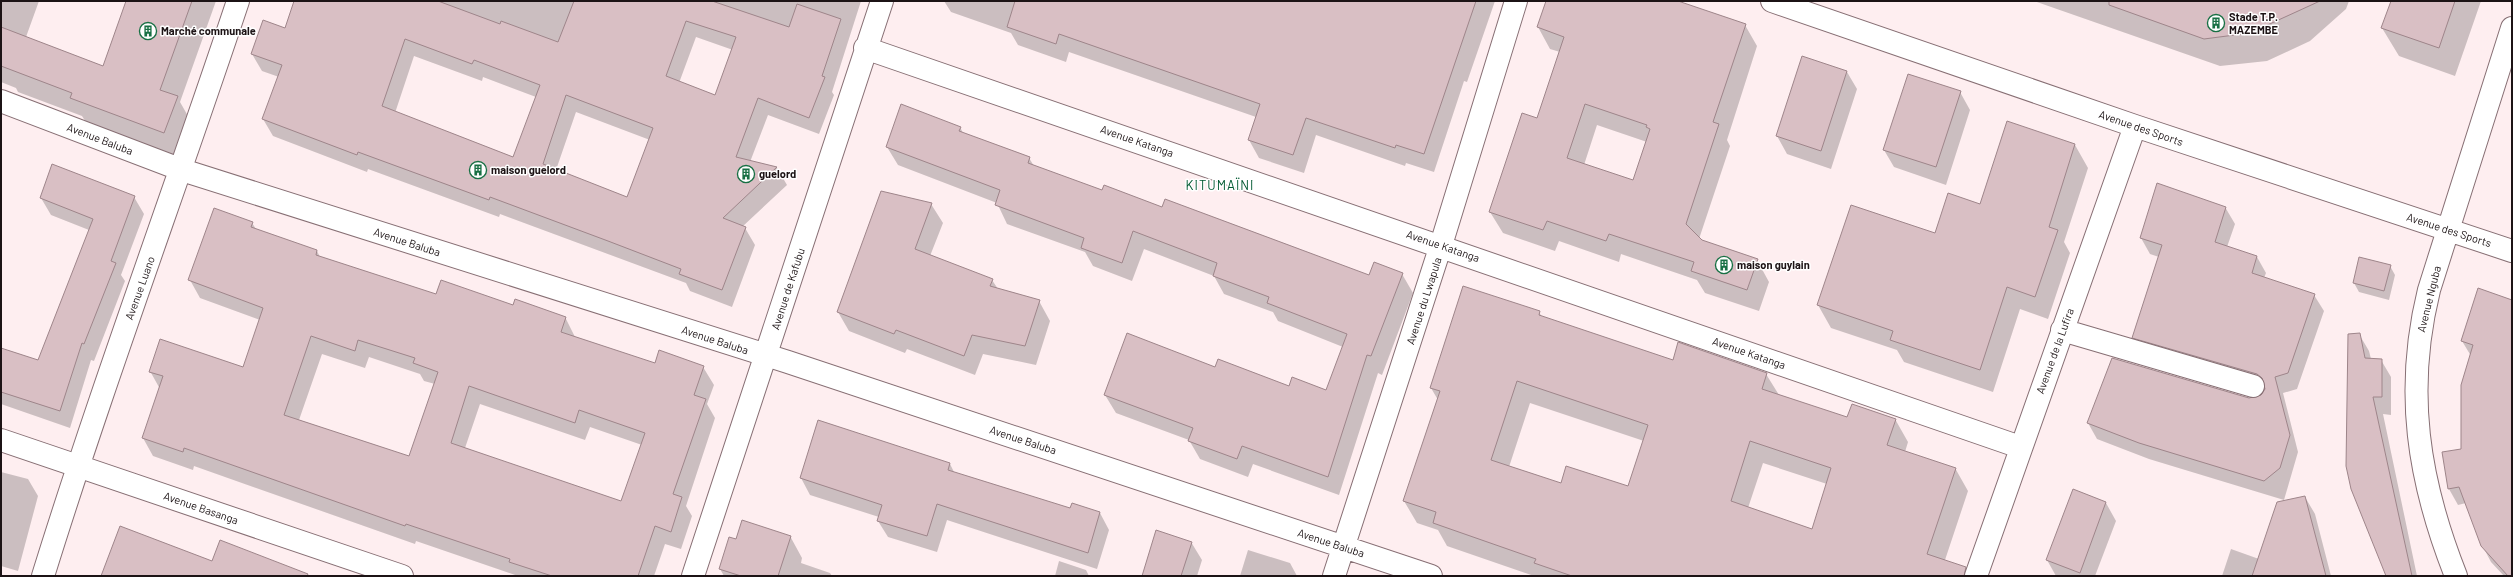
<svg xmlns="http://www.w3.org/2000/svg" width="2513" height="577" font-family="Barlow,sans-serif">
<style>
.shadow{fill:#0003;fill-rule:evenodd}
.building{fill:#d9bfc4;stroke:#9e858a;fill-rule:evenodd}
.lines{fill:none;stroke-linecap:round;stroke-linejoin:round}
.minor-casing{stroke:#876f74;stroke-width:24}
.minor{stroke:#fff;stroke-width:22}
.labels{text-anchor:middle;stroke-width:3;stroke-linejoin:round;paint-order:stroke}
.poi-label{font-size:11px;font-weight:bold;fill:#1c1315;stroke:#fff;text-anchor:start}
.street-label{font-size:11px;fill:#1c1315;stroke:#fff}
.quarter-label{font-size:13px;letter-spacing:1px;fill:#005931;stroke:#fff}
</style>
<rect width="100%" height="100%" fill="#feeef0"/>
<path class="shadow" d="M 1,1 L 39,1 L 26,37 L 104,67 L 127,1 L 216,1 L 180,102 L 192,123 L 179,159 L 87,124 L 82,116 L 18,92 L 16,88 L 1,82 Z
M 295,1 L 861,1 L 832,92 L 834,95 L 819,134 L 768,115 L 750,162 L 777,168 L 787,185 L 742,227 L 745,228 L 755,245 L 732,307 L 690,291 L 686,283 L 500,214 L 499,217 L 368,169 L 367,172 L 273,136 L 263,119 L 279,77 L 262,71 L 252,54 L 285,29 ZM 696,37 L 733,50 L 716,96 L 679,83 ZM 414,56 L 482,81 L 483,77 L 536,97 L 514,158 L 395,113 ZM 576,112 L 650,140 L 628,198 L 556,170 Z
M 944,1 L 1495,1 L 1467,82 L 1464,81 L 1434,172 L 1406,163 L 1405,166 L 1316,135 L 1304,173 L 1259,158 L 1249,140 L 1256,117 L 1069,52 L 1066,62 L 1018,45 L 1011,33 L 951,12 Z
M 1547,1 L 1676,1 L 1745,25 L 1757,46 L 1727,140 L 1730,146 L 1699,239 L 1757,260 L 1769,282 L 1759,311 L 1705,293 L 1697,280 L 1621,254 L 1619,262 L 1559,241 L 1555,251 L 1503,233 L 1490,212 L 1538,119 L 1560,52 L 1550,49 L 1538,27 ZM 1597,125 L 1647,142 L 1634,182 L 1584,165 Z
M 2034,1 L 2349,1 L 2346,9 L 2310,41 L 2267,61 L 2220,66 Z
M 2392,1 L 2481,1 L 2455,76 L 2399,56 L 2382,28 Z
M 1847,72 L 1857,89 L 1831,169 L 1787,154 L 1777,136 Z
M 1960,92 L 1970,110 L 1946,185 L 1894,167 L 1884,150 Z
M 2008,123 L 2075,145 L 2088,168 L 2064,242 L 2070,253 L 2048,319 L 2020,309 L 1993,392 L 1904,362 L 1897,350 L 1831,328 L 1818,305 L 1981,205 Z
M 960,127 L 963,133 L 1029,158 L 1034,166 L 1103,192 L 1163,208 L 1370,276 L 1402,274 L 1413,293 L 1382,375 L 1378,373 L 1339,495 L 1253,464 L 1248,477 L 1200,459 L 1189,440 L 1116,413 L 1105,395 L 1216,368 L 1290,388 L 1327,391 L 1343,347 L 1278,321 L 1273,312 L 1224,294 L 1214,276 L 1144,249 L 1132,281 L 1093,266 L 1085,252 L 1007,224 L 997,203 L 898,165 L 887,147 Z
M 134,197 L 144,214 L 121,275 L 125,281 L 94,361 L 91,360 L 70,428 L 1,404 L 1,349 L 38,362 L 89,230 L 51,215 L 41,198 Z
M 931,204 L 943,223 L 930,256 L 992,280 L 998,289 L 1039,301 L 1050,321 L 1036,365 L 983,354 L 975,375 L 907,349 L 905,353 L 849,331 L 838,312 Z
M 2225,207 L 2235,224 L 2227,247 L 2257,257 L 2266,273 L 2264,278 L 2314,295 L 2324,311 L 2297,389 L 2283,393 L 2298,452 L 2284,500 L 2149,459 L 2097,439 L 2088,423 L 2262,396 L 2266,390 L 2142,353 L 2133,337 L 2159,257 L 2150,254 L 2141,238 Z
M 252,223 L 256,229 L 317,251 L 320,257 L 437,295 L 514,306 L 565,317 L 575,337 L 655,365 L 703,367 L 714,385 L 707,404 L 715,418 L 686,506 L 692,516 L 681,549 L 665,544 L 654,576 L 518,576 L 416,541 L 415,544 L 194,466 L 193,470 L 153,456 L 143,438 L 160,389 L 150,371 L 243,368 L 260,320 L 200,298 L 190,280 ZM 322,354 L 365,368 L 369,357 L 420,374 L 424,381 L 435,384 L 410,457 L 299,420 ZM 480,404 L 585,440 L 590,427 L 642,445 L 622,503 L 465,448 Z
M 2390,266 L 2395,275 L 2389,300 L 2359,292 L 2354,283 Z
M 2512,301 L 2512,576 L 2504,576 L 2491,562 L 2482,545 L 2466,503 L 2458,505 L 2449,489 L 2443,453 L 2462,450 L 2471,356 L 2462,341 Z
M 1539,312 L 1542,317 L 1673,361 L 1766,374 L 1779,395 L 1848,418 L 1895,419 L 1908,442 L 1905,452 L 1955,468 L 1968,491 L 1944,563 L 1952,576 L 1534,576 L 1447,546 L 1438,530 L 1417,523 L 1404,501 L 1438,400 L 1431,388 ZM 1530,403 L 1644,441 L 1629,487 L 1561,485 L 1509,467 ZM 1763,463 L 1827,484 L 1813,530 L 1748,508 Z
M 2359,334 L 2369,351 L 2371,359 L 2381,360 L 2391,377 L 2391,415 L 2383,414 L 2417,576 L 2387,576 Z
M 819,421 L 950,464 L 955,474 L 1071,509 L 1100,513 L 1109,530 L 1097,569 L 947,520 L 937,552 L 888,537 L 878,521 L 879,517 L 810,495 L 801,478 Z
M 1,472 L 28,479 L 38,496 L 18,571 L 1,566 Z
M 2073,491 L 2106,503 L 2116,521 L 2095,576 L 2056,576 L 2047,560 Z
M 2305,497 L 2315,514 L 2331,576 L 2222,576 L 2231,549 L 2259,559 Z
M 790,536 L 802,558 L 801,563 L 830,573 L 832,576 L 724,576 L 720,569 L 736,540 Z
M 1191,542 L 1202,560 L 1197,576 L 1144,576 Z
M 1248,550 L 1290,563 L 1297,576 L 1240,576 Z
M 1059,561 L 1086,570 L 1089,576 L 1055,576 Z"/>
<path class="building" d="M 126,1 L 192,1 L 160,90 L 178,96 L 164,133 L 70,98 L 72,93 L 1,66 L 1,27 L 103,66 Z
M 294,1 L 438,1 L 500,24 L 501,21 L 558,42 L 574,1 L 712,1 L 789,27 L 797,4 L 841,19 L 822,76 L 825,77 L 809,118 L 758,98 L 736,157 L 777,167 L 723,218 L 746,227 L 722,290 L 679,274 L 681,269 L 608,241 L 490,197 L 489,200 L 358,152 L 357,155 L 262,119 L 282,65 L 251,54 L 263,20 L 285,28 ZM 686,21 L 736,37 L 715,95 L 666,76 ZM 405,39 L 472,64 L 474,60 L 540,85 L 513,157 L 382,106 ZM 566,95 L 653,128 L 627,197 L 543,164 Z
M 1015,1 L 1476,1 L 1424,154 L 1396,145 L 1395,148 L 1306,118 L 1293,155 L 1248,140 L 1260,104 L 1059,34 L 1056,44 L 1007,27 Z
M 1546,1 L 1678,1 L 1746,24 L 1713,122 L 1719,124 L 1686,224 L 1702,240 L 1758,259 L 1747,290 L 1691,271 L 1694,262 L 1609,234 L 1606,241 L 1547,221 L 1543,230 L 1489,212 L 1522,113 L 1537,118 L 1564,37 L 1537,27 ZM 1585,104 L 1647,125 L 1646,127 L 1650,129 L 1633,180 L 1567,158 Z
M 2109,1 L 2320,1 L 2250,33 L 2204,39 L 2109,5 Z
M 2391,1 L 2455,1 L 2439,48 L 2381,28 Z
M 1802,56 L 1847,71 L 1821,151 L 1776,136 Z
M 1908,74 L 1961,91 L 1936,167 L 1883,150 Z
M 901,104 L 961,127 L 959,131 L 1030,157 L 1028,163 L 1102,190 L 1104,185 L 1162,207 L 1165,199 L 1369,275 L 1374,262 L 1403,273 L 1371,356 L 1367,355 L 1328,477 L 1242,446 L 1237,459 L 1188,441 L 1193,428 L 1104,395 L 1127,333 L 1215,367 L 1218,359 L 1289,386 L 1292,377 L 1326,390 L 1347,334 L 1267,303 L 1269,297 L 1213,276 L 1217,263 L 1133,231 L 1122,263 L 1081,248 L 1084,238 L 995,205 L 1000,190 L 886,147 Z
M 2007,121 L 2075,144 L 2049,227 L 2058,230 L 2035,297 L 2007,287 L 1980,370 L 1890,340 L 1893,331 L 1817,305 L 1851,205 L 1935,233 L 1948,193 L 1980,204 Z
M 52,164 L 135,196 L 111,261 L 116,263 L 84,344 L 82,343 L 60,411 L 1,392 L 1,348 L 38,360 L 93,219 L 40,198 Z
M 2157,183 L 2226,207 L 2215,242 L 2257,256 L 2252,273 L 2315,294 L 2288,373 L 2275,377 L 2290,435 L 2280,468 L 2264,481 L 2139,443 L 2087,423 L 2112,358 L 2249,398 L 2261,395 L 2265,389 L 2262,378 L 2257,374 L 2132,338 L 2162,245 L 2140,238 Z
M 881,191 L 932,203 L 915,249 L 993,279 L 990,286 L 1040,300 L 1025,346 L 972,335 L 964,356 L 896,330 L 894,334 L 837,312 Z
M 214,208 L 253,222 L 251,227 L 317,250 L 316,255 L 436,294 L 441,280 L 513,305 L 515,299 L 566,317 L 561,332 L 655,363 L 659,350 L 704,366 L 694,395 L 706,399 L 673,494 L 682,497 L 671,532 L 655,526 L 638,576 L 552,576 L 509,562 L 510,559 L 406,524 L 405,526 L 184,448 L 183,452 L 142,438 L 163,376 L 149,372 L 160,339 L 243,367 L 263,308 L 188,280 ZM 311,336 L 355,351 L 358,340 L 415,358 L 413,363 L 438,372 L 409,456 L 284,415 ZM 469,386 L 575,423 L 579,410 L 645,433 L 621,501 L 451,443 Z
M 2359,257 L 2391,265 L 2384,291 L 2353,283 Z
M 1463,286 L 1540,311 L 1539,315 L 1673,360 L 1678,342 L 1692,347 L 1767,373 L 1762,389 L 1847,417 L 1852,404 L 1896,419 L 1887,445 L 1956,468 L 1927,554 L 1966,567 L 1964,576 L 1572,576 L 1534,563 L 1536,559 L 1433,523 L 1436,512 L 1403,501 L 1440,391 L 1430,388 ZM 1517,381 L 1648,425 L 1628,486 L 1566,466 L 1561,483 L 1491,460 ZM 1750,441 L 1831,468 L 1812,529 L 1731,501 Z
M 2478,288 L 2512,300 L 2512,576 L 2508,576 L 2481,546 L 2459,487 L 2448,489 L 2442,452 L 2461,449 L 2461,385 L 2473,345 L 2461,341 Z
M 2360,333 L 2365,358 L 2382,359 L 2382,397 L 2373,397 L 2412,576 L 2386,576 L 2351,489 L 2346,466 L 2348,334 Z
M 818,420 L 950,463 L 948,470 L 1070,508 L 1072,503 L 1100,512 L 1088,553 L 937,504 L 927,536 L 877,521 L 882,505 L 800,478 Z
M 2073,489 L 2106,502 L 2080,573 L 2046,560 Z
M 2305,496 L 2326,576 L 2252,576 L 2277,502 Z
M 742,520 L 791,536 L 778,576 L 741,576 L 719,569 L 729,537 L 736,539 Z
M 120,526 L 212,561 L 220,540 L 308,574 L 307,576 L 101,576 Z
M 1156,530 L 1192,542 L 1181,576 L 1142,576 Z"/>
<g class="lines">
<g class="minor-casing">
<path id="minor" d="M 1772,1 L 2135,126 L 2512,251
M 865,48 L 2020,447
M 1,101 L 182,170 L 788,362 L 1431,576
M 2062,330 L 2253,386
M 1,440 L 402,576
M 43,576 C 103,383 174,193 238,1
M 693,576 L 882,1
M 1334,576 L 1441,245 L 1516,1
M 1976,576 L 2135,126
M 2456,576 C 2418,480 2404,391 2429,290 L 2512,28"/>
</g>
<use href="#minor" class="minor"/>
</g>
<defs>
<g id="building-ring" transform="scale(0.9)"><circle r="9.5" fill="#fff" stroke="#187044" stroke-width="1.5"/><path d="M-4-6H4V6H1V3H-1V6H-4ZM-2.5-4.3h1.7v1.8h-1.7ZM.8-4.3h1.7v1.8H.8ZM-2.5-1h1.7V.8h-1.7ZM.8-1h1.7V.8H.8Z" fill="#187044"/></g>
</defs>
<g fill-rule="evenodd">
<use href="#building-ring" x="2216" y="23"/>
<use href="#building-ring" x="148" y="31"/>
<use href="#building-ring" x="478" y="170"/>
<use href="#building-ring" x="746" y="174"/>
<use href="#building-ring" x="1724" y="265"/>
</g>
<g class="labels">
<g class="poi-label">
<text x="2229" y="21">Stade T.P.<tspan x="2229" dy="13">MAZEMBE</tspan></text>
<text x="161" y="35">Marché communale</text>
<text x="491" y="174">maison guelord</text>
<text x="759" y="178">guelord</text>
<text x="1737" y="269">maison guylain</text>
</g>
<g class="street-label">
<text transform="translate(2141 128) rotate(19)" y="4">Avenue des Sports</text>
<text transform="translate(100 139) rotate(21)" y="4">Avenue Baluba</text>
<text transform="translate(1137 141) rotate(19)" y="4">Avenue Katanga</text>
<text transform="translate(2449 230) rotate(18)" y="4">Avenue des Sports</text>
<text transform="translate(407 242) rotate(18)" y="4">Avenue Baluba</text>
<text transform="translate(1443 246) rotate(19)" y="4">Avenue Katanga</text>
<text transform="translate(140 288) rotate(-70)" y="4">Avenue Luano</text>
<text transform="translate(788 289) rotate(-72)" y="4">Avenue de Kafubu</text>
<text transform="translate(2429 299) rotate(-76)" y="4">Avenue Nguba</text>
<text transform="translate(1424 301) rotate(-72)" y="4">Avenue du Lwapula</text>
<text transform="translate(715 340) rotate(18)" y="4">Avenue Baluba</text>
<text transform="translate(2055 351) rotate(-70)" y="4">Avenue de la Lufira</text>
<text transform="translate(1749 353) rotate(19)" y="4">Avenue Katanga</text>
<text transform="translate(1023 440) rotate(18)" y="4">Avenue Baluba</text>
<text transform="translate(201 508) rotate(19)" y="4">Avenue Basanga</text>
<text transform="translate(1331 543) rotate(18)" y="4">Avenue Baluba</text>
</g>
<g class="quarter-label">
<text x="1220" y="190">KITUMAÏNI</text>
</g>
</g>
<rect width="2513" height="577" fill="none" stroke="#1c1315" stroke-width="4"/>
</svg>
